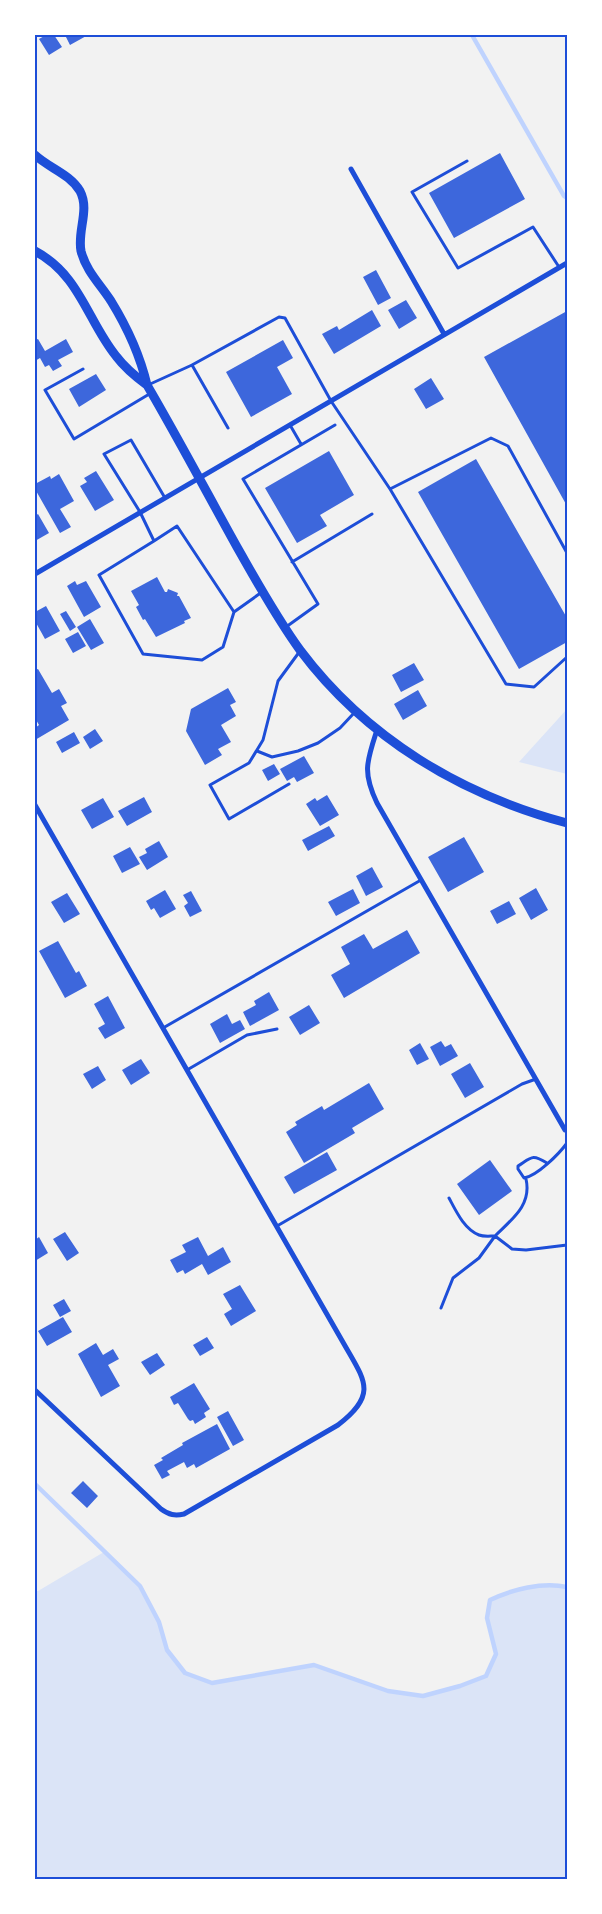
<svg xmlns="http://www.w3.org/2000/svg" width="602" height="1914" font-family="'Public Sans',sans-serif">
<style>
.green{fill:#dbe4f7}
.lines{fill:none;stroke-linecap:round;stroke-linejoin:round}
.stream{stroke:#bfd3fe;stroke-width:4.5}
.building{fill:#3d67dc}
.service{stroke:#1d4ed8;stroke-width:3}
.minor{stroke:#1d4ed8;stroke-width:5}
.secondary{stroke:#1d4ed8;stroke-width:9}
.neatline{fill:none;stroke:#1d4ed8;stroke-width:2}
</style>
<rect width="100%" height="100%" fill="#f2f2f2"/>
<path class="green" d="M 567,709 L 567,774 L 519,762 Z
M 104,1552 L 140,1586 L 159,1622 L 167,1650 L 185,1673 L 212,1683 L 314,1665 L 388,1691 L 423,1696 L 460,1686 L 486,1676 L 496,1654 L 487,1618 L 490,1600 C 513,1589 542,1582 567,1587 L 567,1879 L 35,1879 L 35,1591 L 38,1591 Z"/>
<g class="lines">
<path class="stream" d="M 472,35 L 564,196 L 567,198
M 35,1484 L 140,1586 L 159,1622 L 167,1650 L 185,1673 L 212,1683 L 314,1665 L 388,1691 L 423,1696 L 460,1686 L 486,1676 L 496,1654 L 487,1618 L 490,1600 C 513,1589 542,1582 567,1587"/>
</g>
<path class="building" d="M 46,35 L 54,35 L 62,47 L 49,55 L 39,39 Z
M 65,35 L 88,35 L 70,45 Z
M 500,153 L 525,199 L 454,238 L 429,193 Z
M 376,270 L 391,298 L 378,305 L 363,277 Z
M 406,300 L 417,318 L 399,329 L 388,310 Z
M 372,310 L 381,326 L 334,354 L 322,334 L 337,326 L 339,330 Z
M 567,311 L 567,506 L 484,357 Z
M 38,339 L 45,351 L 66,339 L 73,352 L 58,360 L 62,366 L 53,371 L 49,365 L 45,367 L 40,358 L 35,361 L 35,340 Z
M 283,340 L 293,358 L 277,367 L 292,394 L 251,417 L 226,372 Z
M 96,374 L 106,390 L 79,407 L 69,389 Z
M 431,378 L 444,399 L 426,409 L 414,389 Z
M 329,451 L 354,495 L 320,515 L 327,526 L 297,543 L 265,488 Z
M 476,459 L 567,618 L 567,642 L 519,669 L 418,492 Z
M 96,471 L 114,500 L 95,511 L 80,486 L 87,482 L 84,478 Z
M 59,474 L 74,501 L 60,509 L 71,527 L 60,533 L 35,489 L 35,484 L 50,476 L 51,479 Z
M 38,514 L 49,533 L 35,541 L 35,516 Z
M 157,577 L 165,592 L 167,592 L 168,589 L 178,593 L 177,596 L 179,596 L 191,618 L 184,621 L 185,623 L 156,637 L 145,619 L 143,620 L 136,607 L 139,605 L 131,591 Z
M 75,581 L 77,585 L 86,581 L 101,607 L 84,617 L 67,586 Z
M 46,606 L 60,631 L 45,639 L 35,621 L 35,612 Z
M 66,611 L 76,627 L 70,631 L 60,614 Z
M 90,619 L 104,643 L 91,650 L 77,627 Z
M 78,632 L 86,646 L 73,653 L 65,639 Z
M 414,663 L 424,680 L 401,692 L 392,675 Z
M 38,669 L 52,693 L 59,689 L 67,703 L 61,706 L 69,720 L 35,740 L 35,728 L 39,725 L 35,718 L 35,670 Z
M 228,688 L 236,702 L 230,705 L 236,716 L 221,725 L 231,742 L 218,749 L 222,755 L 205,765 L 186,731 L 191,709 Z
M 418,690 L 427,706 L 403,720 L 394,704 Z
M 95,729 L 103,741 L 90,749 L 83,737 Z
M 74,732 L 80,743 L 62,753 L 56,742 Z
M 304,756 L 314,773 L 297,782 L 294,777 L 287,781 L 280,769 Z
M 274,764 L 280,774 L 268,781 L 262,770 Z
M 327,795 L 339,815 L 320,826 L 306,804 L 315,798 L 317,801 Z
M 144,797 L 152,812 L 127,826 L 118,811 Z
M 103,798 L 114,817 L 92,829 L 81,810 Z
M 329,826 L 335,836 L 308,851 L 302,840 Z
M 464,837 L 484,872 L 448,892 L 428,857 Z
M 159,841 L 168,857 L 147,870 L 139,857 L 147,853 L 145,849 Z
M 130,847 L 140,864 L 122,873 L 113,856 Z
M 372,867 L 383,887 L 366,896 L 356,876 Z
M 536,888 L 548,910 L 531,920 L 519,898 Z
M 353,889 L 360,903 L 336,916 L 328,902 Z
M 165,890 L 176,909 L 160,918 L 154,908 L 151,910 L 146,901 Z
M 191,891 L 202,911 L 190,917 L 184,906 L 188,903 L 183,895 Z
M 67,893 L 80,914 L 64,923 L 51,902 Z
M 509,901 L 516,914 L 497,924 L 490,911 Z
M 407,930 L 420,953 L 344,998 L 331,975 L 350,964 L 341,947 L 364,934 L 373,949 Z
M 58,941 L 76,973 L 79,971 L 87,986 L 65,998 L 39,951 Z
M 269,992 L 279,1010 L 250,1026 L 243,1012 L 256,1005 L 254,1001 Z
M 108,996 L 125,1028 L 105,1039 L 98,1028 L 105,1024 L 94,1004 Z
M 309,1005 L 320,1023 L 300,1035 L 289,1017 Z
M 227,1014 L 232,1024 L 240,1020 L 245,1029 L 220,1043 L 210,1024 Z
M 441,1041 L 445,1047 L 451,1044 L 458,1056 L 440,1066 L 430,1047 Z
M 420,1043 L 429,1059 L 417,1065 L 409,1050 Z
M 141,1059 L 150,1073 L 131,1085 L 122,1070 Z
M 470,1063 L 484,1087 L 465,1098 L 451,1074 Z
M 98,1066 L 106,1080 L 92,1089 L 83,1074 Z
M 369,1083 L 384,1109 L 352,1128 L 355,1133 L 304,1163 L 286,1132 L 297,1125 L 295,1122 L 322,1106 L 324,1110 Z
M 327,1152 L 337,1170 L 294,1194 L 284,1177 Z
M 490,1160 L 512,1191 L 479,1215 L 457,1184 Z
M 65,1232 L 79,1253 L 67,1261 L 53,1239 Z
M 39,1237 L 48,1253 L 35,1261 L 35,1240 Z
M 198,1237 L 208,1256 L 223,1247 L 231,1262 L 208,1275 L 202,1264 L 185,1274 L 183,1270 L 177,1273 L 170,1260 L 186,1252 L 182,1245 Z
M 240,1285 L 256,1311 L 231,1326 L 224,1314 L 232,1309 L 223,1294 Z
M 64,1299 L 71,1311 L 60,1317 L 53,1305 Z
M 63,1317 L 72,1332 L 47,1346 L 38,1331 Z
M 207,1337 L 214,1348 L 200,1356 L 193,1345 Z
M 96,1343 L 103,1355 L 113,1349 L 119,1359 L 108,1365 L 120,1386 L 101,1397 L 78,1354 Z
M 157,1353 L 165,1365 L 150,1375 L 141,1362 Z
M 194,1383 L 210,1409 L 204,1413 L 206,1417 L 195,1424 L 193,1420 L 190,1421 L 188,1419 L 178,1403 L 174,1405 L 170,1397 Z
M 228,1411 L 244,1440 L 233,1446 L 217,1417 Z
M 217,1424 L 230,1449 L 196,1468 L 194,1464 L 187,1468 L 184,1462 L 167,1471 L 170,1475 L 162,1479 L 154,1465 L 163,1460 L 161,1458 L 183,1445 L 182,1443 Z
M 83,1481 L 98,1496 L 87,1508 L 71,1493 Z"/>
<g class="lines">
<path class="service" d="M 467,161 L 412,192 L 458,268 L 533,227 L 559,267
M 192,365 L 228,428
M 83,369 L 45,390 L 74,439 L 151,393
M 148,385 L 192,365 L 279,317 L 285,318 L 331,401 L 390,489 L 506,684 L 534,687 L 567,657
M 290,425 L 301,444
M 390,489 L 491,438 L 508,446 L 567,553
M 165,498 L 131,440 L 104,454 L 140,512 L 154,541 L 99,575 L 143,654 L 202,660 L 223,647 L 234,612 L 262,592
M 154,541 L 177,526 L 234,612
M 292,562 L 372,514
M 286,627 L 318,604 L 243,479 L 335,425
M 257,751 L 272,757 L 298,751 L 318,743 L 340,728 L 355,712
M 289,784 L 229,819 L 210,785 L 249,763 L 263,740 L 278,681 L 300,651
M 163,1028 L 421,880
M 187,1070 L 247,1035 L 277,1029
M 567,1129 L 567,1143
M 547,1163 C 532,1154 532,1157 518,1166 L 518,1169 L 524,1178 C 537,1176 559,1154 567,1143
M 449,1198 C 456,1211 464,1229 479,1235 C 484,1237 490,1236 495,1236 C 512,1219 532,1205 526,1179
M 277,1226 L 522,1084 L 536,1079
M 441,1308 L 453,1278 L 479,1258 L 495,1236 L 512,1249 L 526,1250 L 567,1245"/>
<path class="minor" d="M 351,169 L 444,334
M 35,574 L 567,263
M 377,730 C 367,761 362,772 377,803 L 565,1130
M 35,805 L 344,1344 C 365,1381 378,1394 338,1425 L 184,1514 C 175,1516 169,1515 161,1509 L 35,1390"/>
<path class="secondary" d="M 35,155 C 49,168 70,174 80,191 C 90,210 77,231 81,251 C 86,271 100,284 111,301 C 127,327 140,355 147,385 C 178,438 207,493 237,547 C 257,582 276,617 300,650 C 366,738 461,795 567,823
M 35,251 C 80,275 87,320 116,356 C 125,368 136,377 147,385"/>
</g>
<rect width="602" height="1914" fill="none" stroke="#ffffff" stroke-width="72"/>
<rect x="36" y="36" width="530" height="1842" class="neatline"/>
</svg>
